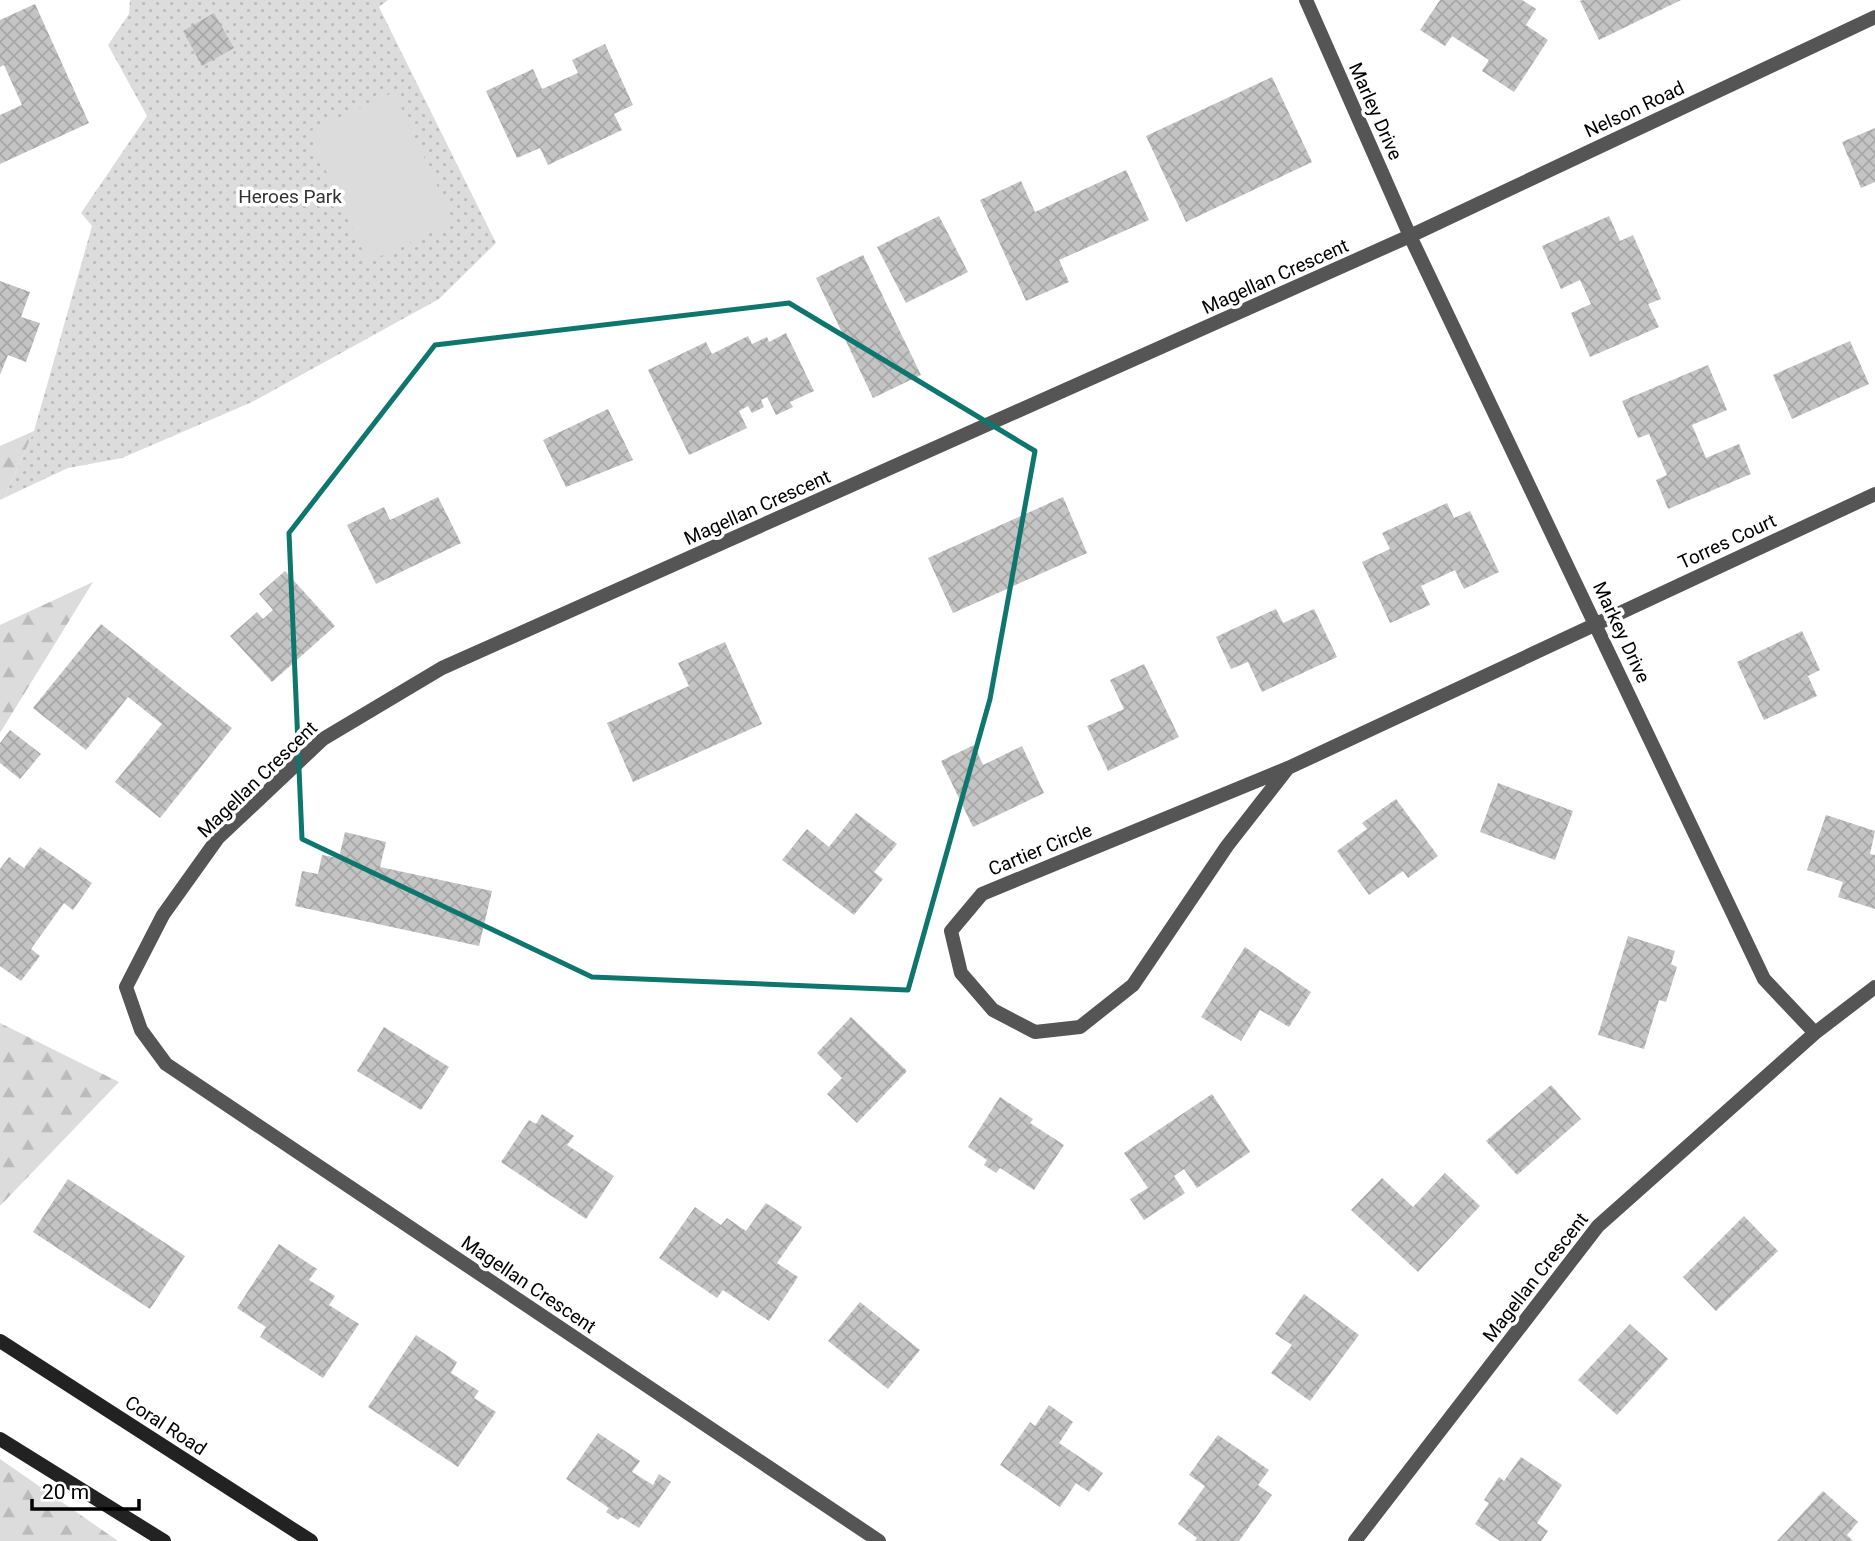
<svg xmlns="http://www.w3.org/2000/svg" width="1875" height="1541" font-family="Roboto,sans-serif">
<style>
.green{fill:url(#green-dots)}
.forest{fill:url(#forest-firs)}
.pitch{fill:#dcdcdc}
.building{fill:url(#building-cross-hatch)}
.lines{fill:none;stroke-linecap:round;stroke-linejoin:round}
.street{stroke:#555;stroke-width:14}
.secondary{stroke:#222;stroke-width:14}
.marked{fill:none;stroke:#0f766e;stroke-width:5;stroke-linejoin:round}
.labels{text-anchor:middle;stroke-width:7;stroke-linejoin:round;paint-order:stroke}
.street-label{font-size:19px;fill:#000;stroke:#fff}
.park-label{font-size:19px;fill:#333;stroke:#fff}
</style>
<defs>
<pattern id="green-dots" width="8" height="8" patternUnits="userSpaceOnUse" patternTransform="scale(1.75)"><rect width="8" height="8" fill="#dcdcdc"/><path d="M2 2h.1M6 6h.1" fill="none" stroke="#bbb" stroke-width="1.8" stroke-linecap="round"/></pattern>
<pattern id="forest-firs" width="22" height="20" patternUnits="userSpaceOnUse" patternTransform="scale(1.75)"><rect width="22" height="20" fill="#dcdcdc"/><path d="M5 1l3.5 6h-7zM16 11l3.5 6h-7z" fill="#bbb"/></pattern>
<pattern id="building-cross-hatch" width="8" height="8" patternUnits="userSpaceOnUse" patternTransform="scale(1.75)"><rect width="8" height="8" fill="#c4c4c4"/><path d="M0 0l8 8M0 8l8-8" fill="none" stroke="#a7a7a7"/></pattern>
</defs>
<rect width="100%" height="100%" fill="#fff"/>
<path class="green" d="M 130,0 L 388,0 L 379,7 L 496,243 L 439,299 L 252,402 L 122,458 L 68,468 L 4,498 L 34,431 L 92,226 L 81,213 L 147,116 L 108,45 L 129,14 Z"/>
<path class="forest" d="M 34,431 L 4,498 L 0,500 L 0,446 Z
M 93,582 L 0,733 L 0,625 Z
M 0,1023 L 119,1082 L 0,1206 Z
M 0,1459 L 118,1541 L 0,1541 Z"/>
<path class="pitch" d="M 394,92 L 454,222 L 368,262 L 308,132 Z"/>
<path class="building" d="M 1440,0 L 1522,0 L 1536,9 L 1526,25 L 1548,40 L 1514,92 L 1482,71 L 1489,60 L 1452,36 L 1445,46 L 1420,30 Z
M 1681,0 L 1599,40 L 1580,1 L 1583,0 Z
M 35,4 L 89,123 L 0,164 L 0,115 L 22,105 L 4,65 L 0,67 L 0,20 Z
M 214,13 L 234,48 L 202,66 L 183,31 Z
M 605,44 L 633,105 L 614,114 L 622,130 L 548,165 L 540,148 L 517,158 L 486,91 L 533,69 L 542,89 L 578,73 L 572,60 Z
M 1272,77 L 1312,162 L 1186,222 L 1146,136 Z
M 1875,128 L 1875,182 L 1861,188 L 1842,142 Z
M 1126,170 L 1149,220 L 1059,260 L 1069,282 L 1026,301 L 980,200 L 1021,181 L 1035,212 Z
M 939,216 L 968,272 L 906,303 L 877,247 Z
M 1609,216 L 1620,241 L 1633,235 L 1661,299 L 1648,304 L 1659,327 L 1590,357 L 1571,313 L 1591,304 L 1580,280 L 1561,289 L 1542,246 Z
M 863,255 L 921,375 L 873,398 L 816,278 Z
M 0,281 L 30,292 L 21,317 L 40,323 L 26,362 L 8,355 L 0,375 Z
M 786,333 L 814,391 L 790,402 L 793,407 L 776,415 L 767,397 L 761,400 L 764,407 L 752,413 L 748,406 L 739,411 L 747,428 L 689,455 L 648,370 L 706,342 L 712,354 L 748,336 L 752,344 L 767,337 L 769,342 Z
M 1850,341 L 1869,384 L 1792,419 L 1773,375 Z
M 1708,365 L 1727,410 L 1692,425 L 1706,458 L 1739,444 L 1751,474 L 1668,509 L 1656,480 L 1667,475 L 1649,434 L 1638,438 L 1622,401 Z
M 608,409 L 633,460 L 566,487 L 543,440 Z
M 438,497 L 461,543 L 376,584 L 347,525 L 384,507 L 390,520 Z
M 1063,497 L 1087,553 L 953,613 L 928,558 Z
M 1447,503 L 1454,518 L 1470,511 L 1499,572 L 1464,589 L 1455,570 L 1421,586 L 1430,605 L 1390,623 L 1362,562 L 1390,549 L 1382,533 Z
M 285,571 L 335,626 L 272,682 L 230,636 L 257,612 L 263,619 L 273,610 L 259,594 Z
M 1276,609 L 1283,623 L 1314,609 L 1337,657 L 1262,692 L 1248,662 L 1231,669 L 1216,637 Z
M 101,624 L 232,728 L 160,818 L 115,782 L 162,724 L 128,697 L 86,750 L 33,708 Z
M 1802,631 L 1820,670 L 1808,676 L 1817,696 L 1764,720 L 1737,662 Z
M 725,642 L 762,724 L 633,782 L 607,723 L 689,686 L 678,663 Z
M 1144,664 L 1179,737 L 1108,771 L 1087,726 L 1124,709 L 1110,680 Z
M 10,730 L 41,754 L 20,779 L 0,763 L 0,743 Z
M 974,745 L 983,765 L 1022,746 L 1044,793 L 973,827 L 941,761 Z
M 1498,783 L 1573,811 L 1555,860 L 1480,832 Z
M 1396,799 L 1438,856 L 1408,878 L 1403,871 L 1369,895 L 1337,851 L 1367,829 L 1362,823 Z
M 856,813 L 897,844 L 874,872 L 883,879 L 854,915 L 782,860 L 807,829 L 829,847 Z
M 1826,815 L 1875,831 L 1870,854 L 1875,855 L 1875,909 L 1838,897 L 1843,882 L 1807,870 Z
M 345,832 L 386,842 L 380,867 L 492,891 L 479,946 L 295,906 L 302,871 L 318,874 L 322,855 L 339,858 Z
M 40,847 L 92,883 L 73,910 L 64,903 L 31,949 L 40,956 L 21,981 L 0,966 L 0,869 L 9,857 L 24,868 Z
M 1628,936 L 1675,951 L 1671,964 L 1677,967 L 1666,1002 L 1659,1000 L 1644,1049 L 1598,1035 Z
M 1245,947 L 1311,992 L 1289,1027 L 1260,1010 L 1241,1041 L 1201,1017 Z
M 851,1017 L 907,1071 L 857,1123 L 827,1094 L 842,1078 L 817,1053 Z
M 384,1027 L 449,1067 L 421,1110 L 357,1071 Z
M 1551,1085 L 1581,1119 L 1517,1175 L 1486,1141 Z
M 1212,1094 L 1250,1152 L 1197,1188 L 1184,1169 L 1174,1176 L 1185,1193 L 1144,1220 L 1130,1199 L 1148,1188 L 1124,1153 Z
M 1000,1097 L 1033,1119 L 1030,1123 L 1064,1145 L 1034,1190 L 1000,1168 L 996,1173 L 984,1165 L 987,1160 L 968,1147 Z
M 542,1114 L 574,1136 L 567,1145 L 614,1176 L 586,1219 L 501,1162 L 529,1120 L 536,1124 Z
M 1445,1173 L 1480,1206 L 1418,1272 L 1351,1210 L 1382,1178 L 1413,1207 Z
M 68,1179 L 185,1256 L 150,1309 L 33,1232 Z
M 766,1203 L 802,1227 L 777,1263 L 798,1277 L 769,1321 L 723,1290 L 717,1298 L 659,1258 L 695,1207 L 721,1225 L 727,1218 L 746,1231 Z
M 1744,1216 L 1778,1251 L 1716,1311 L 1683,1277 Z
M 279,1244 L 317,1269 L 309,1280 L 335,1296 L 329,1305 L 359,1324 L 323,1378 L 260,1337 L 266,1327 L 237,1308 Z
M 1304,1294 L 1359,1335 L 1310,1401 L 1271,1373 L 1292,1345 L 1275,1334 Z
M 860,1302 L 920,1350 L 888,1389 L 828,1341 Z
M 1630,1324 L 1668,1359 L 1617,1415 L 1578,1380 Z
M 416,1335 L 457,1362 L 451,1373 L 479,1391 L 474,1398 L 496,1412 L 458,1467 L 368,1407 Z
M 1049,1405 L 1073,1422 L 1059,1443 L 1103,1473 L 1089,1492 L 1076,1483 L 1060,1507 L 1000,1465 L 1030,1422 L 1035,1426 Z
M 598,1433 L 640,1461 L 632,1472 L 653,1485 L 659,1474 L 671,1482 L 639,1528 L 621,1517 L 618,1520 L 606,1512 L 609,1508 L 566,1479 Z
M 1218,1435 L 1269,1470 L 1258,1485 L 1272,1495 L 1239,1541 L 1195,1541 L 1197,1538 L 1178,1524 L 1205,1486 L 1189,1475 Z
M 1521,1457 L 1562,1485 L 1537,1523 L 1548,1531 L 1541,1541 L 1500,1541 L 1475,1524 L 1489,1503 L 1484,1500 L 1499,1477 L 1504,1481 Z
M 1823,1491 L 1858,1522 L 1847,1535 L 1853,1541 L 1777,1541 Z"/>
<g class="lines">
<path class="street" d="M 1306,0 L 1410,236 L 1764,979 L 1815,1033
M 1288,768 L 1227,846 L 1133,985 L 1080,1027 L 1035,1032 L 993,1010 L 961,973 L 951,931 L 982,894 L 1288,768 L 1875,494
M 879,1541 L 166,1064 L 141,1030 L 126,987 L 163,915 L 218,838 L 323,739 L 442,668 L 1410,236 L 1875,17
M 1355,1541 L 1598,1226 L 1815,1033 L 1875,987"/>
<path class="secondary" d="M 0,1341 L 311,1541
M 0,1439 L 164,1541"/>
</g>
<path class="marked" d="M 789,303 L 1035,451 L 990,699 L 908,990 L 592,977 L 302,839 L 289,533 L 435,345 Z"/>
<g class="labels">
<g class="street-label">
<text transform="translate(1634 109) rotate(-25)" y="7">Nelson Road</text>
<text transform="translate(1376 111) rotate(66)" y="7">Marley Drive</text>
<text transform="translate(1275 276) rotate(-24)" y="7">Magellan Crescent</text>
<text transform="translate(757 507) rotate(-24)" y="7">Magellan Crescent</text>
<text transform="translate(1727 541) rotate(-25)" y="7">Torres Court</text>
<text transform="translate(1622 632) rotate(65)" y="7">Markey Drive</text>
<text transform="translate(257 779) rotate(-44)" y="7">Magellan Crescent</text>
<text transform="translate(1040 849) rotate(-22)" y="7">Cartier Circle</text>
<text transform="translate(1535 1277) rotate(-52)" y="7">Magellan Crescent</text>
<text transform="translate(529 1284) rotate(34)" y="7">Magellan Crescent</text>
<text transform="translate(166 1425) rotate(33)" y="7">Coral Road</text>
</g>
<g class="park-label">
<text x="290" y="203">Heroes Park</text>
</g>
</g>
<path d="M32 1499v10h107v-10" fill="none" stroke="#000000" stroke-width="3.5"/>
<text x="42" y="1499" font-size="21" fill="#000000" stroke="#ffffff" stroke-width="5" paint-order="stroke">20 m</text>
</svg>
